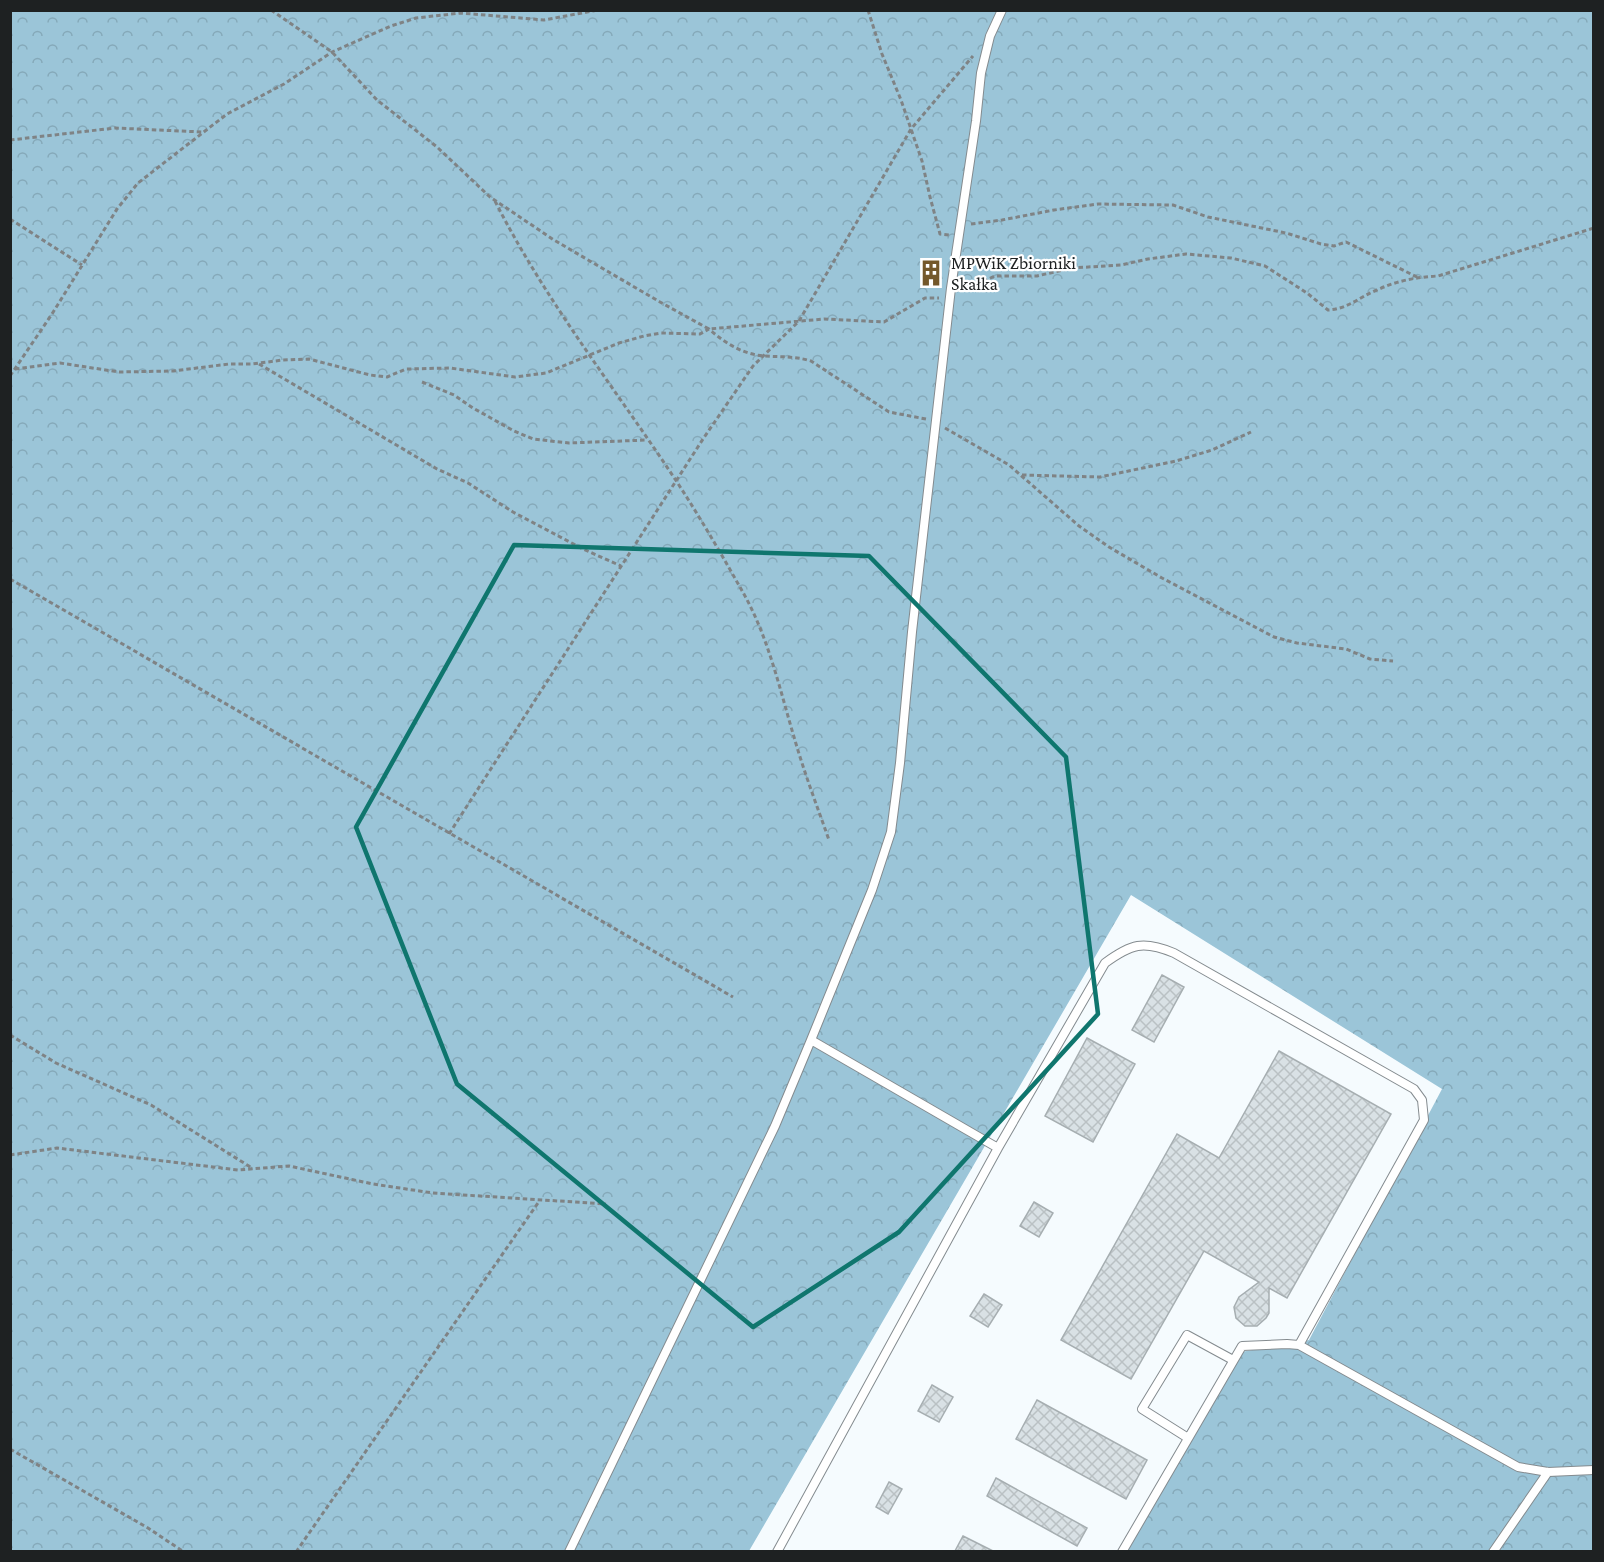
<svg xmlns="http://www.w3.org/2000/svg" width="1604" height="1562" font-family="'Crimson Pro',serif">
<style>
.forest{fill:url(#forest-crowns)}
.building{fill:url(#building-cross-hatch);stroke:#a6aeb1;stroke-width:1.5}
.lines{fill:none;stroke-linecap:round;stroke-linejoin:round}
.lane-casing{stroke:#848b8f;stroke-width:10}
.path{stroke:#7f8385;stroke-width:3;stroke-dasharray:4.5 3;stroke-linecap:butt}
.lane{stroke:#fff;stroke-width:8}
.marked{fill:none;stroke:#0f766e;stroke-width:4.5;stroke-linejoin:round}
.labels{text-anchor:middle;stroke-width:4.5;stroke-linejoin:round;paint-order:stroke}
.poi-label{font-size:18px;fill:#1e2122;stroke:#fff;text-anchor:start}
</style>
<defs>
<pattern id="forest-crowns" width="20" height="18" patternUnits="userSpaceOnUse" patternTransform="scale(1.5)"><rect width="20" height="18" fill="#9bc5d8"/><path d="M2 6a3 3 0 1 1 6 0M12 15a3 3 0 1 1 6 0" fill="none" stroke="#85a9b9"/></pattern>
<pattern id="building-cross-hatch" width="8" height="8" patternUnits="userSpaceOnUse" patternTransform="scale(1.5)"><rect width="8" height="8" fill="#d9e1e5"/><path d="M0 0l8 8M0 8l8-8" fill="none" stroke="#bac1c4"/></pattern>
</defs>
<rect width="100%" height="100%" fill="#f5fbfe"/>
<path class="forest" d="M 11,11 L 1593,11 L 1593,1551 L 1127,1551 L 1241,1352 L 1309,1340 L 1442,1089 L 1131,895 L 749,1551 L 11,1552 Z"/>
<path class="building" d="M 1162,975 L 1184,987 L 1154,1042 L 1132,1030 Z
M 1087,1038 L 1135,1064 L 1093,1142 L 1045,1116 Z
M 1279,1051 L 1391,1114 L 1287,1298 L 1269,1288 L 1269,1313 L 1266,1318 L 1257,1326 L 1245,1326 L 1236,1318 L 1234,1307 L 1239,1297 L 1259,1282 L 1204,1251 L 1131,1379 L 1061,1340 L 1177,1134 L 1219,1158 Z
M 1034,1202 L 1053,1213 L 1039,1237 L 1020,1226 Z
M 984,1294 L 1002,1305 L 988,1327 L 970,1316 Z
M 932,1385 L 953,1397 L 939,1422 L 918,1411 Z
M 1037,1400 L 1147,1460 L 1126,1499 L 1016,1439 Z
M 996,1478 L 1087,1528 L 1077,1546 L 987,1496 Z
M 889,1482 L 902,1489 L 888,1514 L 876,1507 Z
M 963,1536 L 993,1551 L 955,1551 Z"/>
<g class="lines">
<g class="lane-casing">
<path id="lane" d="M 998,1148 L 811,1040 L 872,890 L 891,832 L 900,763 L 912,632 L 951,288 L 976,121 L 981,73 L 990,36 L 1002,10
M 1188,1438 L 1142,1409 L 1187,1335 L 1233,1360
M 569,1552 L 775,1126 L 811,1040
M 777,1552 L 998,1148 L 1105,963 C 1131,944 1143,940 1174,953 L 1414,1089 L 1422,1100 L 1424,1120 L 1299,1345
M 1122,1552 L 1242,1346 L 1287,1344 L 1299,1345 L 1518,1467 L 1548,1472 L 1594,1470
M 1493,1552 L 1548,1472"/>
</g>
<path class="path" d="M 271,10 L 332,52 L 377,100 L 437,147 L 490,197 L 554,240 L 660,302 L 709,329 L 824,319 L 884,322 L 925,298 L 939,298
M 868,10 L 882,54 L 901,100 L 922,161 L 930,197 L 940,234 L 949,235
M 10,140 L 115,128 L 202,132
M 495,201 C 545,300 614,387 675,479 C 700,517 723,557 745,596 C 769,640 780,690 794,737 C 804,772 817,806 829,840
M 10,219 L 82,265
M 971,224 L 1002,220 L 1054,210 L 1098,204 L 1173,205 L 1208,217 L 1286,233 L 1321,244 L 1334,246 L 1346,242 L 1417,277
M 962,288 L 968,288 L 995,276 L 1037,276 L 1072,268 L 1121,265 L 1148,259 L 1186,254 L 1231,258 L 1265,266 L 1307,293 L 1328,310 C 1348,309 1359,297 1377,290 C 1396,281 1416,277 1438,276 L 1594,228
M 259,364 L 437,469 L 468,483 L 513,512 L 583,549 L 621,566
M 15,369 L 60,363 L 119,372 L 173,371 L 229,364 L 252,364 L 283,360 L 309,359 L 370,375 L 387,377 L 406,369 L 450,368 L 515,377 L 546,373 L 619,343 L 644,336 L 661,333 L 700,334 L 709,329 C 725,343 742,354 764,356 C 780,357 795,356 811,361 L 889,412 L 926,419
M 10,376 L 52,314 L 117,209 L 138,183 L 227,114 L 284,84 L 332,52 L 391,26 L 416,18 L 461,13 L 544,20 L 598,10
M 422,382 L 454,395 L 473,408 L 514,431 L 533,439 L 569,443 L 647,440
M 945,428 L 1009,465 L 1079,526 L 1109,547 L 1162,578 L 1274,637 L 1297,643 L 1346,649 L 1370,659 L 1393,661
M 1022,475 L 1100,477 L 1176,461 L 1212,450 L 1251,432
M 10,579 L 733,997
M 449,834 L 703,439 L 753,366 L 799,321 L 911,129 L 973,56
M 10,1035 L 56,1063 L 151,1105 L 252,1168
M 10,1155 L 57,1148 L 238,1170 L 289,1166 L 373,1184 L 433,1193 L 606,1204
M 10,1449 L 148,1528 L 184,1552
M 296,1552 L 540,1200"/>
<use href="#lane" class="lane"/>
</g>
<path class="marked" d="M 514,545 L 869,556 L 1066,757 L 1098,1014 L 899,1232 L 753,1327 L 457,1084 L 356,827 Z"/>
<defs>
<g id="building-bare" transform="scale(2.07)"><path d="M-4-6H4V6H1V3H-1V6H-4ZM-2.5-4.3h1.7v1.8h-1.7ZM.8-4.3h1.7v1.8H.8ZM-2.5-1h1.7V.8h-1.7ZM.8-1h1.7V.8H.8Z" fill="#74582b" stroke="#fff" stroke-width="2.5" paint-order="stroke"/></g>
</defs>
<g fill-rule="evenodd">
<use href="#building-bare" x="931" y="273"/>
</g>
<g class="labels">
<g class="poi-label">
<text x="951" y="269">MPWiK Zbiorniki<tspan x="951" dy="21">Skałka</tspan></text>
</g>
</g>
<rect width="1604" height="1562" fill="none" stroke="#1e2122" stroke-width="24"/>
</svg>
